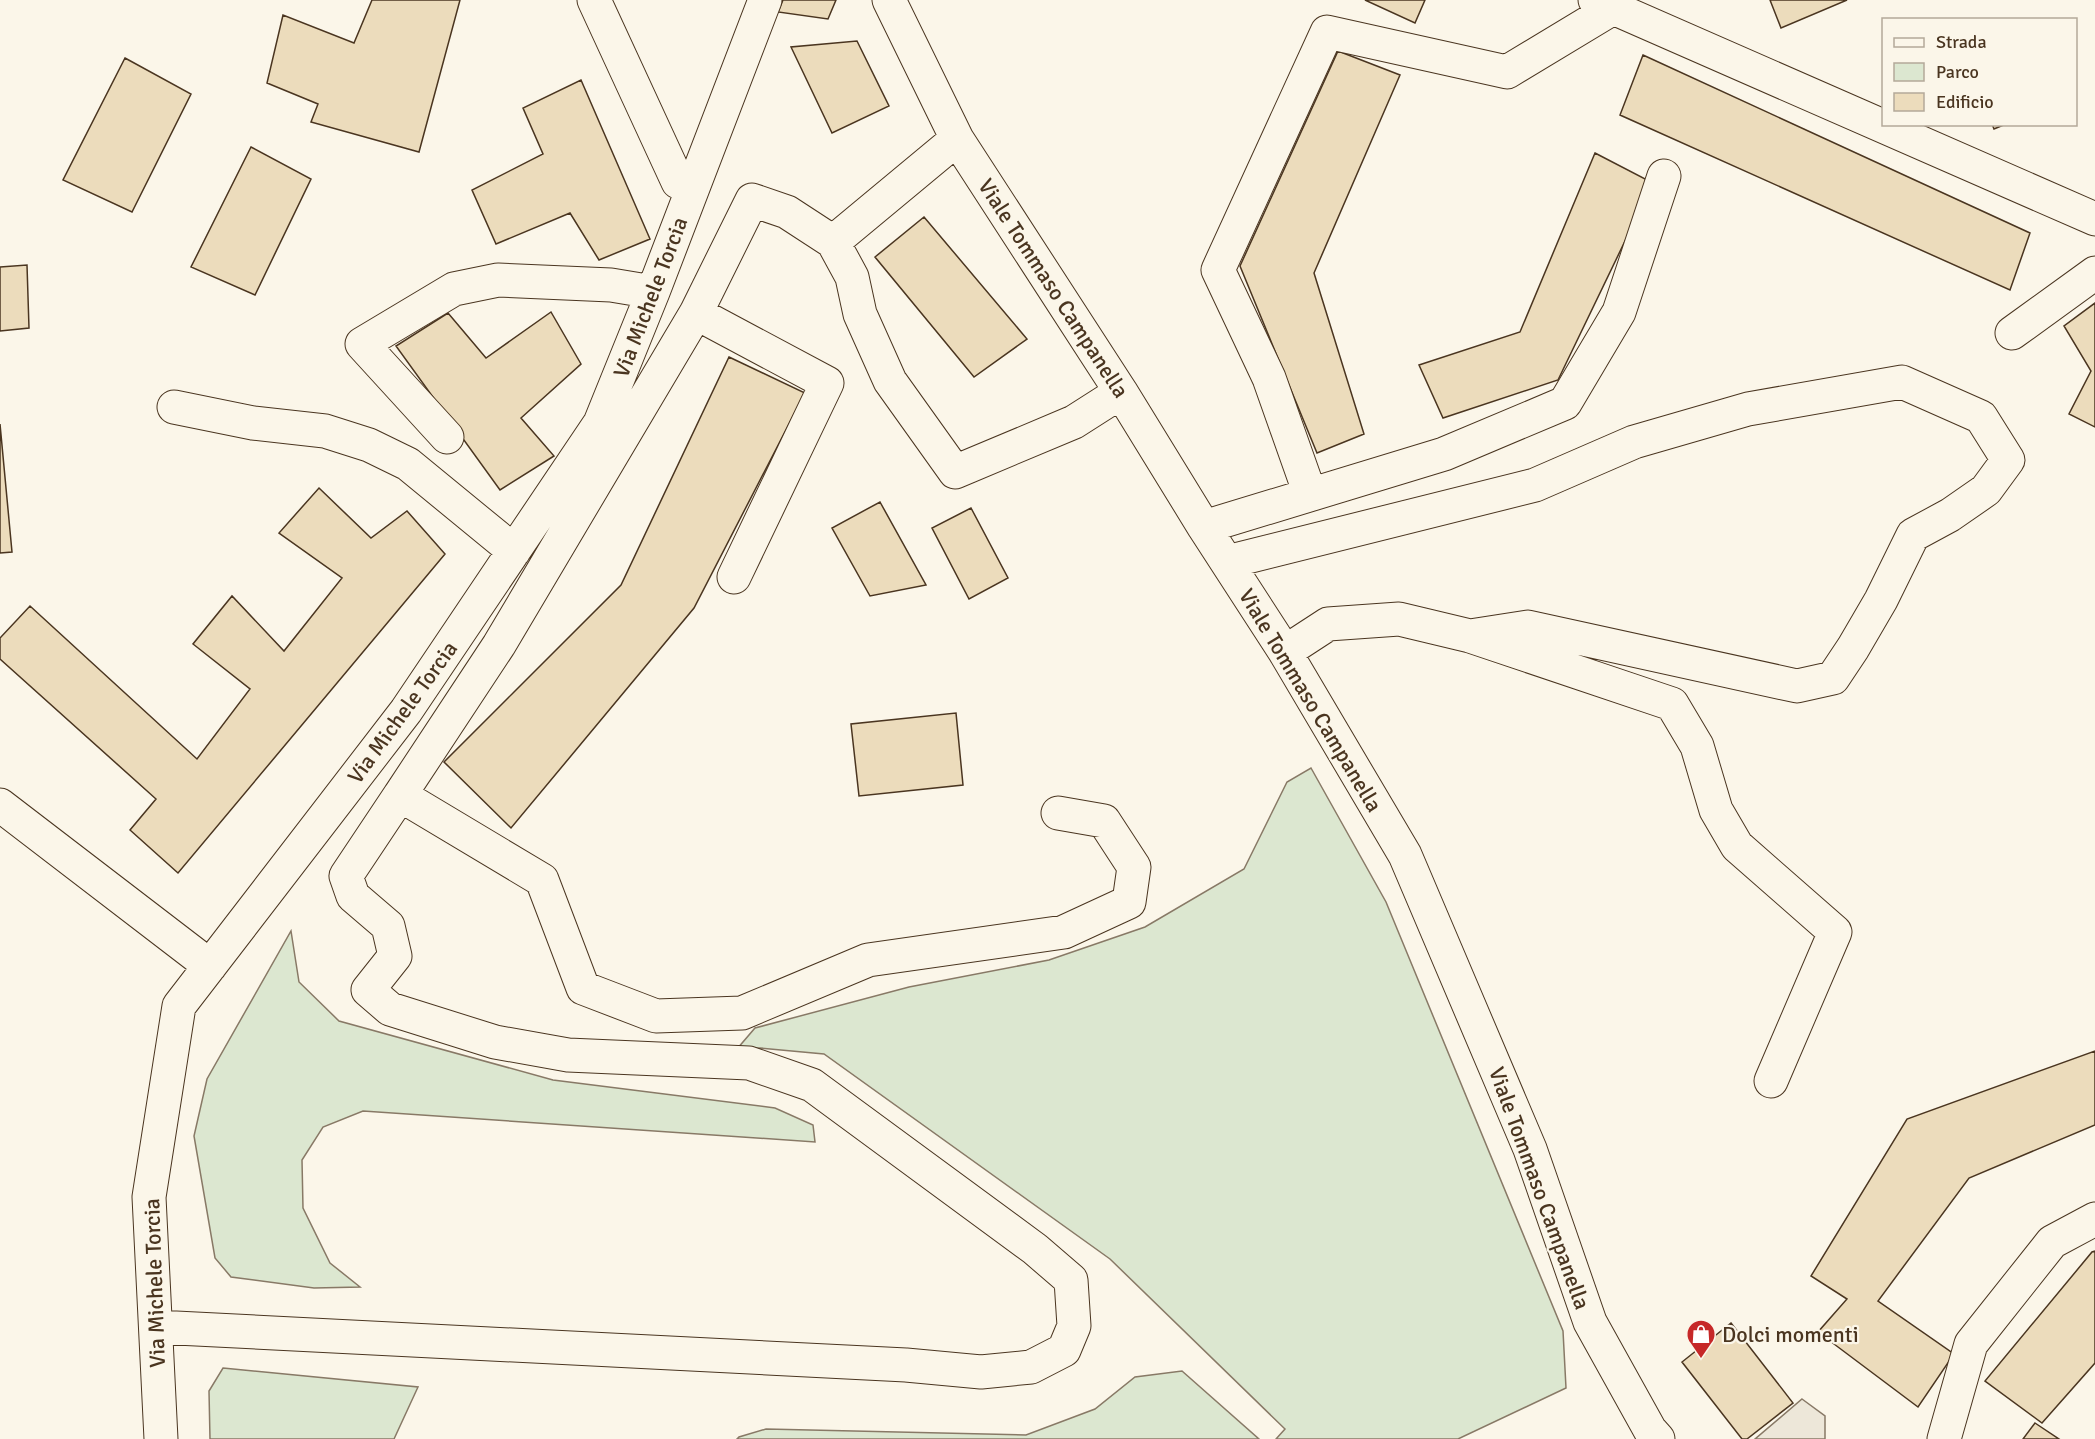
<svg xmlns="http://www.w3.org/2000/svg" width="2095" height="1439" font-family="Signika,sans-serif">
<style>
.green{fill:#dce7d0;stroke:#887966;stroke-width:1.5}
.parking{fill:#ede7d9;stroke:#887966;stroke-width:1.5}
.building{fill:#ecdcbc;stroke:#4a3520;stroke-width:1.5}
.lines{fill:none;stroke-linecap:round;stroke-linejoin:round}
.minor-casing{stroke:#4a3520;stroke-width:35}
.minor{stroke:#fbf6e9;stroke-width:33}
.labels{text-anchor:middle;stroke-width:4.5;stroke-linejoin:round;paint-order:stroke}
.street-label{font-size:22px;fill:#4a3520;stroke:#fbf6e9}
.poi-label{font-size:22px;fill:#4a3520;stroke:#fbf6e9;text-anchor:start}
</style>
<rect width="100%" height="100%" fill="#fbf6e9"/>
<path class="green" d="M 1311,768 L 1386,902 L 1563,1331 L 1566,1388 L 1458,1439 L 1276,1439 L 1285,1429 L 1110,1259 L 824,1054 L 760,1048 L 737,1049 L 755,1028 L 909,987 L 1049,960 L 1145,927 L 1244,869 L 1287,782 Z
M 291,931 L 299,982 L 339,1021 L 553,1080 L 775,1108 L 813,1125 L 815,1142 L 363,1111 L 323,1127 L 302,1160 L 303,1208 L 330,1263 L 360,1287 L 314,1288 L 231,1277 L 215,1258 L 194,1136 L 207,1079 Z
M 223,1368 L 418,1387 L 394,1439 L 210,1439 L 209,1391 Z
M 1182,1371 L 1259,1439 L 737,1439 L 739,1437 L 766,1429 L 1026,1435 L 1095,1409 L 1135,1377 Z"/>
<path class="parking" d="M 1802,1399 L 1825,1416 L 1825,1439 L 1755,1439 Z"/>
<path class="building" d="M 372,0 L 460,0 L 419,152 L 311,122 L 318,104 L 267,83 L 283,15 L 354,43 Z
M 783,0 L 836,0 L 828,19 L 778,12 Z
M 1365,0 L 1425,0 L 1415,23 Z
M 1770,0 L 1847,0 L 1781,28 Z
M 857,41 L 889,106 L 832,133 L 791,47 Z
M 1338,51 L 1400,75 L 1314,273 L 1364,434 L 1317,453 L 1240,266 Z
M 1643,55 L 2030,233 L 2010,290 L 1620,115 Z
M 125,58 L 191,94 L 132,212 L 63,180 Z
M 581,80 L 650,239 L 599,260 L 570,213 L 496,244 L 472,190 L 543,154 L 523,108 Z
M 1992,124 L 2006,124 L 1994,129 Z
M 251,147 L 311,179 L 255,295 L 191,267 Z
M 1595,153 L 1653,183 L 1558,380 L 1443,418 L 1419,365 L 1520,332 Z
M 924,217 L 1027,339 L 974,377 L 875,257 Z
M 27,265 L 29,328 L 0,331 L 0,267 Z
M 2095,303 L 2095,427 L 2069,414 L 2091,371 L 2064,326 Z
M 551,312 L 581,364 L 521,418 L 554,456 L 500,490 L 396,346 L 448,313 L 486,358 Z
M 729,357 L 805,393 L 694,608 L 511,828 L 444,762 L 621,585 Z
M 0,424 L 12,552 L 0,553 Z
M 319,488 L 371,538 L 407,511 L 445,554 L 178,873 L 130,830 L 156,799 L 0,659 L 0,638 L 30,606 L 197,759 L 250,689 L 193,644 L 232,596 L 284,651 L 342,578 L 279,533 Z
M 880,502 L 926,585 L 870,596 L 832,528 Z
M 971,508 L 1008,578 L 969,599 L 932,528 Z
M 956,713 L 963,785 L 859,796 L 851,724 Z
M 2095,1051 L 2095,1125 L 1969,1178 L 1878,1301 L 1954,1354 L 1918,1407 L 1818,1332 L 1847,1299 L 1811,1276 L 1907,1119 Z
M 2095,1251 L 2095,1363 L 2042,1423 L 1985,1381 L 2092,1252 Z
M 1731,1323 L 1793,1403 L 1747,1439 L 1742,1439 L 1682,1362 Z
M 2035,1423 L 2059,1439 L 2023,1439 Z"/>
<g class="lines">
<g class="minor-casing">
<path id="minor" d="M 594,0 L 678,182 L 692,188
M 889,0 L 957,139 L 1121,392 L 1204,527 L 1285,652 L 1405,855 L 1530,1149 L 1590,1322 L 1650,1430 L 1658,1439
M 1595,0 L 2095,219
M 833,242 L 957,139
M 696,313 L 827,383 L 734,577
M 2012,333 L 2095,273
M 174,407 L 253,423 L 325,431 L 369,445 L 408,464 L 514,551
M 447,437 L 362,344 L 454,289 L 498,280 L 611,285 L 653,292
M 1310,494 L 1269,378 L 1218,270 L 1327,32 L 1507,72 L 1613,8
M 1204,527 L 1444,454 L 1565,403 L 1619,312 L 1664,176
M 1227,562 L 1535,485 L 1634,442 L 1748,409 L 1902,382 L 1981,417 L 2008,460 L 1986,490 L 1950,515 L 1913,535 L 1881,600 L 1853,648 L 1833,678 L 1797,686 L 1528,627 L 1470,636
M 1285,652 L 1328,624 L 1399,619 L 1470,636 L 1672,704 L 1697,746 L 1716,810 L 1737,846 L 1835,932 L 1771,1081
M 0,805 L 210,966
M 1058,813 L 1104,821 L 1134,867 L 1129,902 L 1064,932 L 868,960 L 742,1013 L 656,1016 L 583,988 L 542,880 L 400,795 L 499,645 L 696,313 L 752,200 L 787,212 L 833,242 L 852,277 L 860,314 L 890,381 L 955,472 L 1074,422 L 1121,392
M 156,1327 L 906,1365 L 981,1372 L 1031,1367 L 1064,1350 L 1074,1326 L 1071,1280 L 1035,1249 L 812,1085 L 749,1063 L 568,1055 L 495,1042 L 390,1009 L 368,990 L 395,956 L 388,926 L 353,896 L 346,876 L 400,795
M 161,1439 L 149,1197 L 179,1006 L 406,711 L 600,423 L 653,292 L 765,0
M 1944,1439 L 1971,1344 L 2052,1242 L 2095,1219"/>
</g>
<use href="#minor" class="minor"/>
</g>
<defs>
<g id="shop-pin" transform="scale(1.5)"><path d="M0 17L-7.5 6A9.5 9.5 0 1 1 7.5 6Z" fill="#c62828" stroke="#fbf6e9"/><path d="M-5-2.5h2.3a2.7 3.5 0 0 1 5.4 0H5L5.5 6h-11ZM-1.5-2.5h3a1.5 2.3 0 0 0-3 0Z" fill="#fff"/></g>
</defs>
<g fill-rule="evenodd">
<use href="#shop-pin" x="1701" y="1334"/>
</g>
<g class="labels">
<g class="street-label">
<text transform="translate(1054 288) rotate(57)" y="8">Viale Tommaso Campanella</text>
<text transform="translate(650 297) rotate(-69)" y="8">Via Michele Torcia</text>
<text transform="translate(1311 700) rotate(59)" y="8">Viale Tommaso Campanella</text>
<text transform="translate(402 712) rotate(-54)" y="8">Via Michele Torcia</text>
<text transform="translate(1540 1188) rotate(70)" y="8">Viale Tommaso Campanella</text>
<text transform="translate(154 1283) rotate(-92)" y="8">Via Michele Torcia</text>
</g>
<g class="poi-label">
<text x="1722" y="1342">Dolci momenti</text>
</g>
</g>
<rect x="1882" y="18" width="195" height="108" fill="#fbf6e9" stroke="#b4a999" stroke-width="1.5"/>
<rect x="1894" y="38" width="30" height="9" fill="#fbf6e9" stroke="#b4a999" stroke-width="1.5"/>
<text x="1936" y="48" font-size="18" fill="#4a3520">Strada</text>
<rect x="1894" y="63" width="30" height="18" fill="#dce7d0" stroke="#b4a999" stroke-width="1.5"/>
<text x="1936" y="78" font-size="18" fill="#4a3520">Parco</text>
<rect x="1894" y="93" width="30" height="18" fill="#ecdcbc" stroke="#b4a999" stroke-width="1.5"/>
<text x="1936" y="108" font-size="18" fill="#4a3520">Edificio</text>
</svg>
